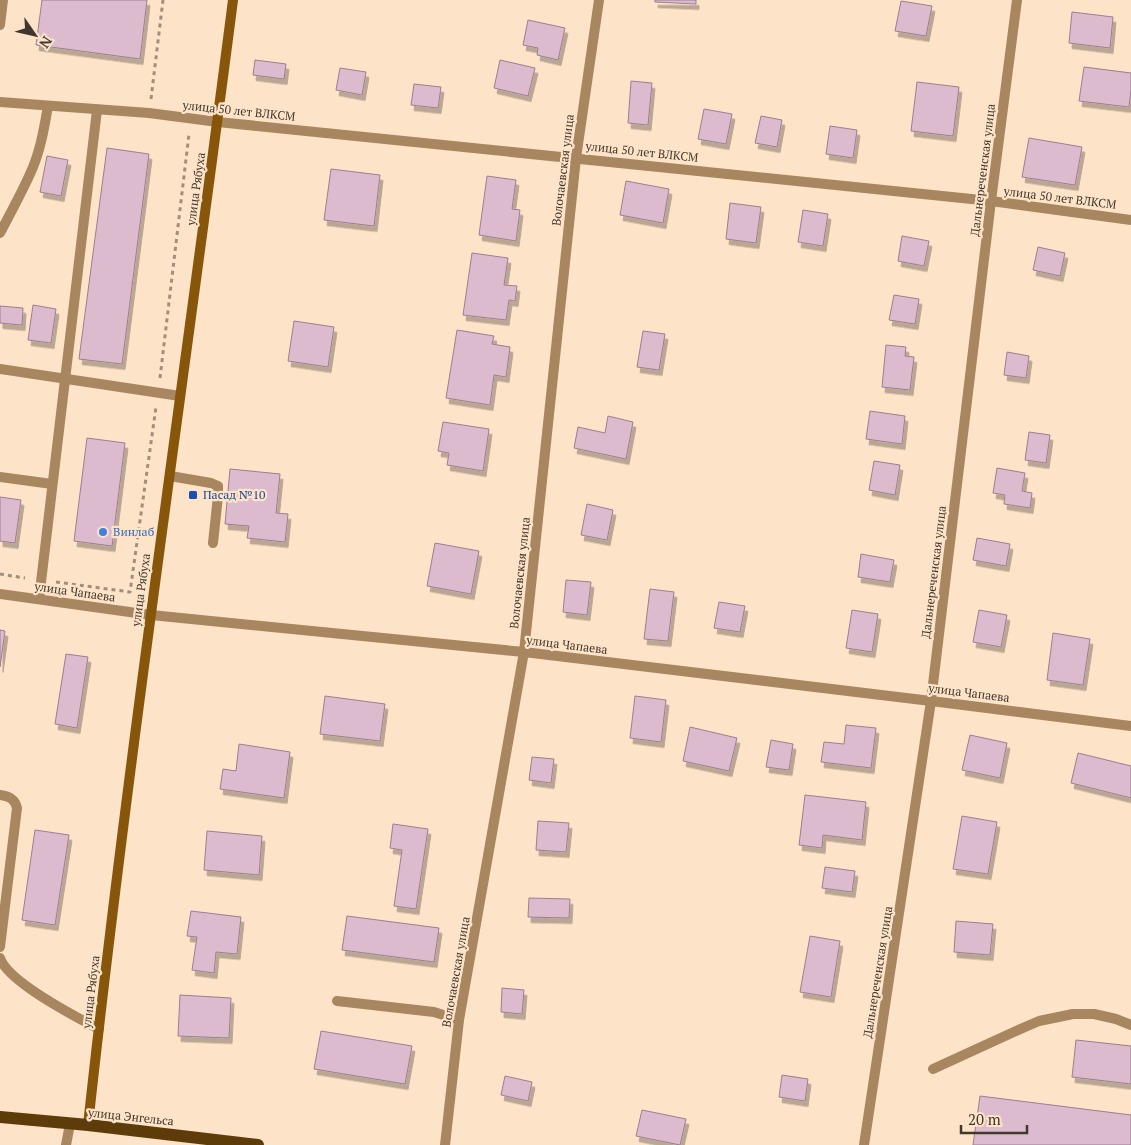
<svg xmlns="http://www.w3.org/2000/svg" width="1131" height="1145" font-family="'PT Serif',serif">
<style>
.building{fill:#dcbbcf;stroke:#9c7e90;filter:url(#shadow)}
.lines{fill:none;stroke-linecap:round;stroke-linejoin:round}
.path{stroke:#a18f7c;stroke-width:3;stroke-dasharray:4 4;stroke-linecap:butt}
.service{stroke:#a8865f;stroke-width:10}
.minor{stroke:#a8865f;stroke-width:10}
.secondary{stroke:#87560a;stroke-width:10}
.primary{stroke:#5e3c0a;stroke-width:12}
.transit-dot{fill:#1a4fb4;stroke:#fde3c8;stroke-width:2}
.shop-dot{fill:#3f7fe0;stroke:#fde3c8;stroke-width:2}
.labels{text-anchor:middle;stroke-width:4.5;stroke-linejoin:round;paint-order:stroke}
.street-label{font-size:12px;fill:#41372c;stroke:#fde3c8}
.transit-label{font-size:12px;fill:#164399;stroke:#fde3c8;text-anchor:start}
.shop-label{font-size:12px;fill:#366cbe;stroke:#fde3c8;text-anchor:start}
</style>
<defs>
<filter id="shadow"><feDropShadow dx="3" dy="5.5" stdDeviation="0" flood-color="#0004"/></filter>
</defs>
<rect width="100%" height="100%" fill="#fde3c8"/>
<path class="building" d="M 42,0 L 147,0 L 140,59 L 36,45 Z
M 655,0 L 696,0 L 696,4 L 655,2 Z
M 901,1 L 932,6 L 926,36 L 895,31 Z
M 1072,12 L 1113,17 L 1110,48 L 1069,43 Z
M 528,20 L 565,28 L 558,60 L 537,55 L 538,48 L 523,45 Z
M 255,60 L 286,64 L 284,79 L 253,75 Z
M 500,60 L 535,68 L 528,96 L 494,88 Z
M 1084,67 L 1131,73 L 1131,90 L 1129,107 L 1079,101 Z
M 340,68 L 366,72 L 362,95 L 336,90 Z
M 631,81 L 652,83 L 648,125 L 628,123 Z
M 917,82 L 959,87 L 953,136 L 911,131 Z
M 414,84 L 441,87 L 438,108 L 411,105 Z
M 704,109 L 732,114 L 726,144 L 698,139 Z
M 761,116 L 782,120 L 777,147 L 755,143 Z
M 830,126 L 857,130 L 853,158 L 826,154 Z
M 1029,138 L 1082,147 L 1075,185 L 1022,177 Z
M 107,148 L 149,154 L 122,364 L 79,359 Z
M 47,156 L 68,160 L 61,196 L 40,192 Z
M 331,169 L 380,175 L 374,226 L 324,220 Z
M 487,176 L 516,180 L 512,209 L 520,210 L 516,241 L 479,235 Z
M 626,181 L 669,189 L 663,223 L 620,215 Z
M 730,203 L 761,207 L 756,243 L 726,239 Z
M 803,210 L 828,214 L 823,246 L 798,242 Z
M 902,236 L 929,241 L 924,266 L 898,261 Z
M 1038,247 L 1065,253 L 1060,276 L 1033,270 Z
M 472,253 L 508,258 L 504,285 L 517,286 L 515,301 L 509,300 L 506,320 L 463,315 Z
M 894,295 L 919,299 L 915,324 L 889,320 Z
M 33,305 L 56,309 L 51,343 L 28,340 Z
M 0,306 L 23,308 L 22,325 L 0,323 Z
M 294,321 L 334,327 L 328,367 L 288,361 Z
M 457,330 L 494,336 L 492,344 L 510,347 L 506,377 L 494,375 L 490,405 L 446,398 Z
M 643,331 L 665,334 L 659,370 L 637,367 Z
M 886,345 L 906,347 L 905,356 L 914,357 L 910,390 L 882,387 Z
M 1007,352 L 1029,356 L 1026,378 L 1004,375 Z
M 870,411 L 905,416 L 902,444 L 866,439 Z
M 608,416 L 633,422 L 626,459 L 574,448 L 578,427 L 605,433 Z
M 443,422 L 489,429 L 483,471 L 447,465 L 449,453 L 438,451 Z
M 1029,432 L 1050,435 L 1046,463 L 1025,460 Z
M 87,438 L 125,443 L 112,546 L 74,541 Z
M 874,461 L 900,465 L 895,495 L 869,490 Z
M 997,468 L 1025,473 L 1022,491 L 1032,493 L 1030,508 L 1004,504 L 1005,495 L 993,493 Z
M 230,469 L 280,474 L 276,513 L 288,514 L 285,542 L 247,538 L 249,526 L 225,524 Z
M 0,497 L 21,500 L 15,543 L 0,541 Z
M 587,504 L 613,510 L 607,540 L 581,535 Z
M 977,538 L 1010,544 L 1006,566 L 973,560 Z
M 435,543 L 479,551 L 471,594 L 427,586 Z
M 861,554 L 894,560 L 890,582 L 858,577 Z
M 566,580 L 591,582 L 587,615 L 563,612 Z
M 650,589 L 674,592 L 668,641 L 644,639 Z
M 719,602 L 745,606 L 740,632 L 714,628 Z
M 852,610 L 878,614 L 872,652 L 846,648 Z
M 979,610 L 1007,615 L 1001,647 L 973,642 Z
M 0,630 L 5,631 L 0,667 Z
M 1053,633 L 1090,639 L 1083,685 L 1047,680 Z
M 66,654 L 88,657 L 77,728 L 55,724 Z
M 325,696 L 385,704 L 380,741 L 320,734 Z
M 635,696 L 666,700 L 661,742 L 630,738 Z
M 846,725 L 876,728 L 871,768 L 821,762 L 824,742 L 844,744 Z
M 690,727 L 737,738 L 729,771 L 683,761 Z
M 970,735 L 1007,743 L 1000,778 L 962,770 Z
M 771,740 L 793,744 L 789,770 L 766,767 Z
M 239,744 L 290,752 L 284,798 L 220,789 L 223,769 L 236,771 Z
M 1078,753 L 1131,766 L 1131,798 L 1071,783 Z
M 532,757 L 554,759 L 551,783 L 529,780 Z
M 805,795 L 866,802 L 862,840 L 823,835 L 822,848 L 799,845 Z
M 962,816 L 997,822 L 988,874 L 953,869 Z
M 538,821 L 569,823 L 566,852 L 536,850 Z
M 393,824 L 428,829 L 416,909 L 394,906 L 402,850 L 390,848 Z
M 35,830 L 69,835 L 55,925 L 22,920 Z
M 207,831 L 262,836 L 259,875 L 204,870 Z
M 825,867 L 855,871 L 852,892 L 822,888 Z
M 529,898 L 570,899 L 569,918 L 528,917 Z
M 191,911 L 241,917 L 237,954 L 216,952 L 214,973 L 192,970 L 197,937 L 187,936 Z
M 347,916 L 439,928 L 434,962 L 342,950 Z
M 956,921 L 993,924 L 990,955 L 954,952 Z
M 810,936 L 840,941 L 831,997 L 800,992 Z
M 502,988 L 524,990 L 522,1014 L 501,1012 Z
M 180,995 L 231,998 L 229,1038 L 178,1036 Z
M 321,1031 L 412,1046 L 405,1084 L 314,1069 Z
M 1076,1040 L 1131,1046 L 1131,1084 L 1072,1077 Z
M 782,1075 L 808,1079 L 805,1101 L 779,1097 Z
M 505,1076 L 532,1082 L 528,1101 L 501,1095 Z
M 980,1096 L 1131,1115 L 1131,1145 L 973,1145 Z
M 642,1110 L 686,1119 L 680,1145 L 636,1136 Z"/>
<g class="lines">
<path class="path" d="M 151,99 L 163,0
M 160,378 L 189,134
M 0,574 L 25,578
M 56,582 L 130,592 L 156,407"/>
<path class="service" d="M 0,25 L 3,0
M 0,233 C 10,214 21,194 30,174 C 40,153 44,129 48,106
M 0,369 L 180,396
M 170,476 L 211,483 L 218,486 L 218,496 L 213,543
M 0,477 L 52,484
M 39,599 L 97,110
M 0,795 C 9,796 15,799 17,808 L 0,947
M 0,958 C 8,982 76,1017 99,1029
M 337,1001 L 434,1012 L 459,1020
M 933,1069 L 1016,1031 L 1039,1021 L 1073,1014 L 1094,1014 L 1116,1019 L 1131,1025
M 66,1145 L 70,1124"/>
<path class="minor" d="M 0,102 L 149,113 L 218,122 L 991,201 L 1131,220
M 0,594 L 151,615 L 524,652 L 931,701 L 1131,726
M 445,1145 L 459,1020 L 524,652 L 576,158 L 599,0
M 864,1145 L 931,701 L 991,201 L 1017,0"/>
<path class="secondary" d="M 88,1125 C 129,749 185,375 233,0"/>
<path class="primary" d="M 0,1117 L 88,1125 L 258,1145"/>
</g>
<rect class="transit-dot" x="188" y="490" width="10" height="10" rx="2.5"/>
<circle class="shop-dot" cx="103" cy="532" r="5"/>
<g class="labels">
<g class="street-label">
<text transform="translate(239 111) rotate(6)" y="4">улица 50 лет ВЛКСМ</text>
<text transform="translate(642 152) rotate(6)" y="4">улица 50 лет ВЛКСМ</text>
<text transform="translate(563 170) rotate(-83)" y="4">Волочаевская улица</text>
<text transform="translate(983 170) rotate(-83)" y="4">Дальнереченская улица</text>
<text transform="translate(196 189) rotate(-82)" y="4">улица Рябуха</text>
<text transform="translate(1060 198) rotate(7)" y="4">улица 50 лет ВЛКСМ</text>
<text transform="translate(934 572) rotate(-83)" y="4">Дальнереченская улица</text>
<text transform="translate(520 573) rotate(-84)" y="4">Волочаевская улица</text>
<text transform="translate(141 590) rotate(-82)" y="4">улица Рябуха</text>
<text transform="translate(75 592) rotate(8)" y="4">улица Чапаева</text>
<text transform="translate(567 645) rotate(7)" y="4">улица Чапаева</text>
<text transform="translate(969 693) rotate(7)" y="4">улица Чапаева</text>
<text transform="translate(456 972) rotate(-80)" y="4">Волочаевская улица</text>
<text transform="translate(878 972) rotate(-81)" y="4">Дальнереченская улица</text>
<text transform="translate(91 992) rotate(-83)" y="4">улица Рябуха</text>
<text transform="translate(131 1117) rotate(6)" y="4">улица Энгельса</text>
</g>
<g class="transit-label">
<text x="203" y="499">Пасад №10</text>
</g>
<g class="shop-label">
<text x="113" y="536">Винлаб</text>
</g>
</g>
<g transform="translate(35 35) rotate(124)" stroke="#fde3c8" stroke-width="4" paint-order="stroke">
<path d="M0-4L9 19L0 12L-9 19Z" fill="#41372c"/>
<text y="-8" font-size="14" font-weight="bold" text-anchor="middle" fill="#41372c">N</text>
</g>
<path d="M961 1125v8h66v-8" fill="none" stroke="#41372c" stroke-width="2.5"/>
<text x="968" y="1125" font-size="15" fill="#41372c" stroke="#fde3c8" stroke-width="4" paint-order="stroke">20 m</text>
</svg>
